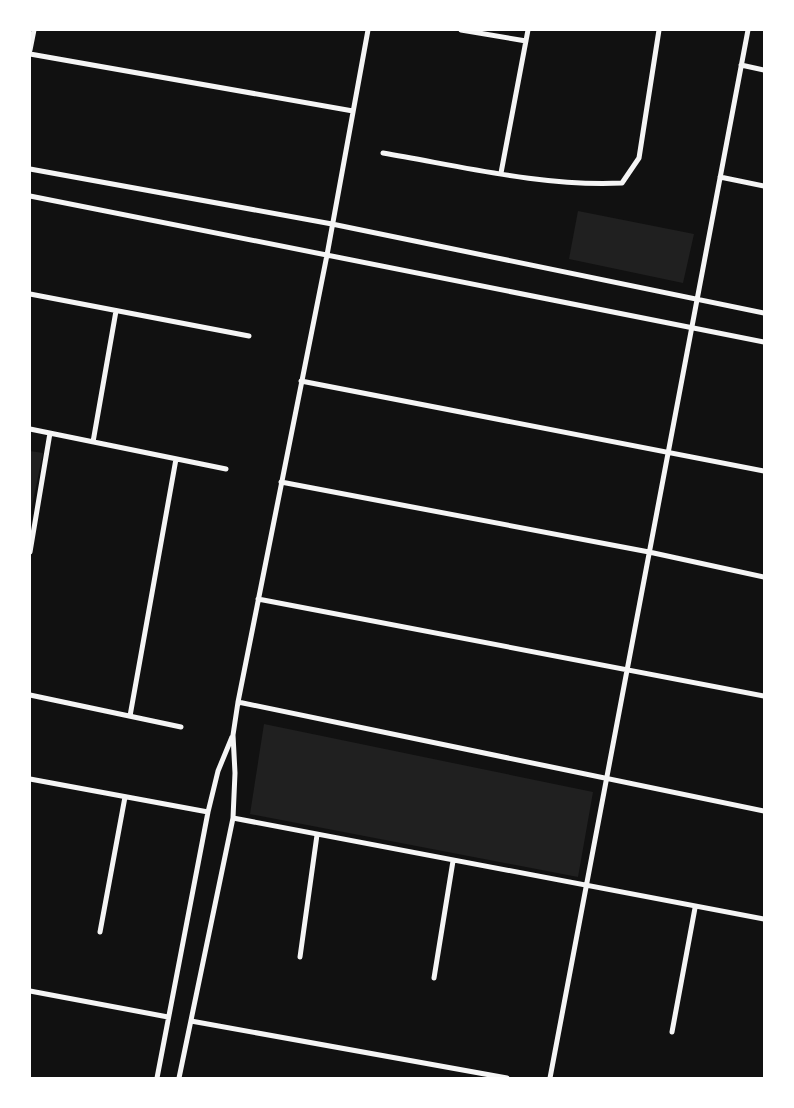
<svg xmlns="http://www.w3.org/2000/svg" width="794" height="1108" font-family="'Nunito Sans',sans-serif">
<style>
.green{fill:#202020}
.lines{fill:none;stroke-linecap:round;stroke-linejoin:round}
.minor{stroke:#f5f5f5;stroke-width:5}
</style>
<rect width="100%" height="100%" fill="#111"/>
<path class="green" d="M 578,211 L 694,234 L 683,283 L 569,259 Z
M 30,451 L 43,453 L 30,515 Z
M 264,724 L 593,792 L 578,877 L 250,814 Z"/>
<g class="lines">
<path class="minor" d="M 461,30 L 526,41
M 30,50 L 34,30
M 30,54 L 353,111
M 741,65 L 764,70
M 383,153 C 460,166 544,187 622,183 L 639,158 L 659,30
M 30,169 L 332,224 L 764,313
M 501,173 L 528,30
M 720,177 L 764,186
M 30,196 L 764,342
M 30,294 L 249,336
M 301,381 L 764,471
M 30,429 L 226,469
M 93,442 L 116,311
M 281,482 L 649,552 L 764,577
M 30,552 L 50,433
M 258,599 L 764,696
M 30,695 L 181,727
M 238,702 L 764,811
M 130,716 L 176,459
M 30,779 L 208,812
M 233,818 L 764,919
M 100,932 L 125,797
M 300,957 L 317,835
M 434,978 L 453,861
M 30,991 L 168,1017
M 191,1021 L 507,1078
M 672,1032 L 695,908
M 157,1078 L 208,812 L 218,771 L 232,737
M 179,1078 L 233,818 L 235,773 L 233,735 L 238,702 L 327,255 L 368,30
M 550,1078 L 748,30"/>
</g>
<rect width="794" height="1108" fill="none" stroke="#ffffff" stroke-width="62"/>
</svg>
